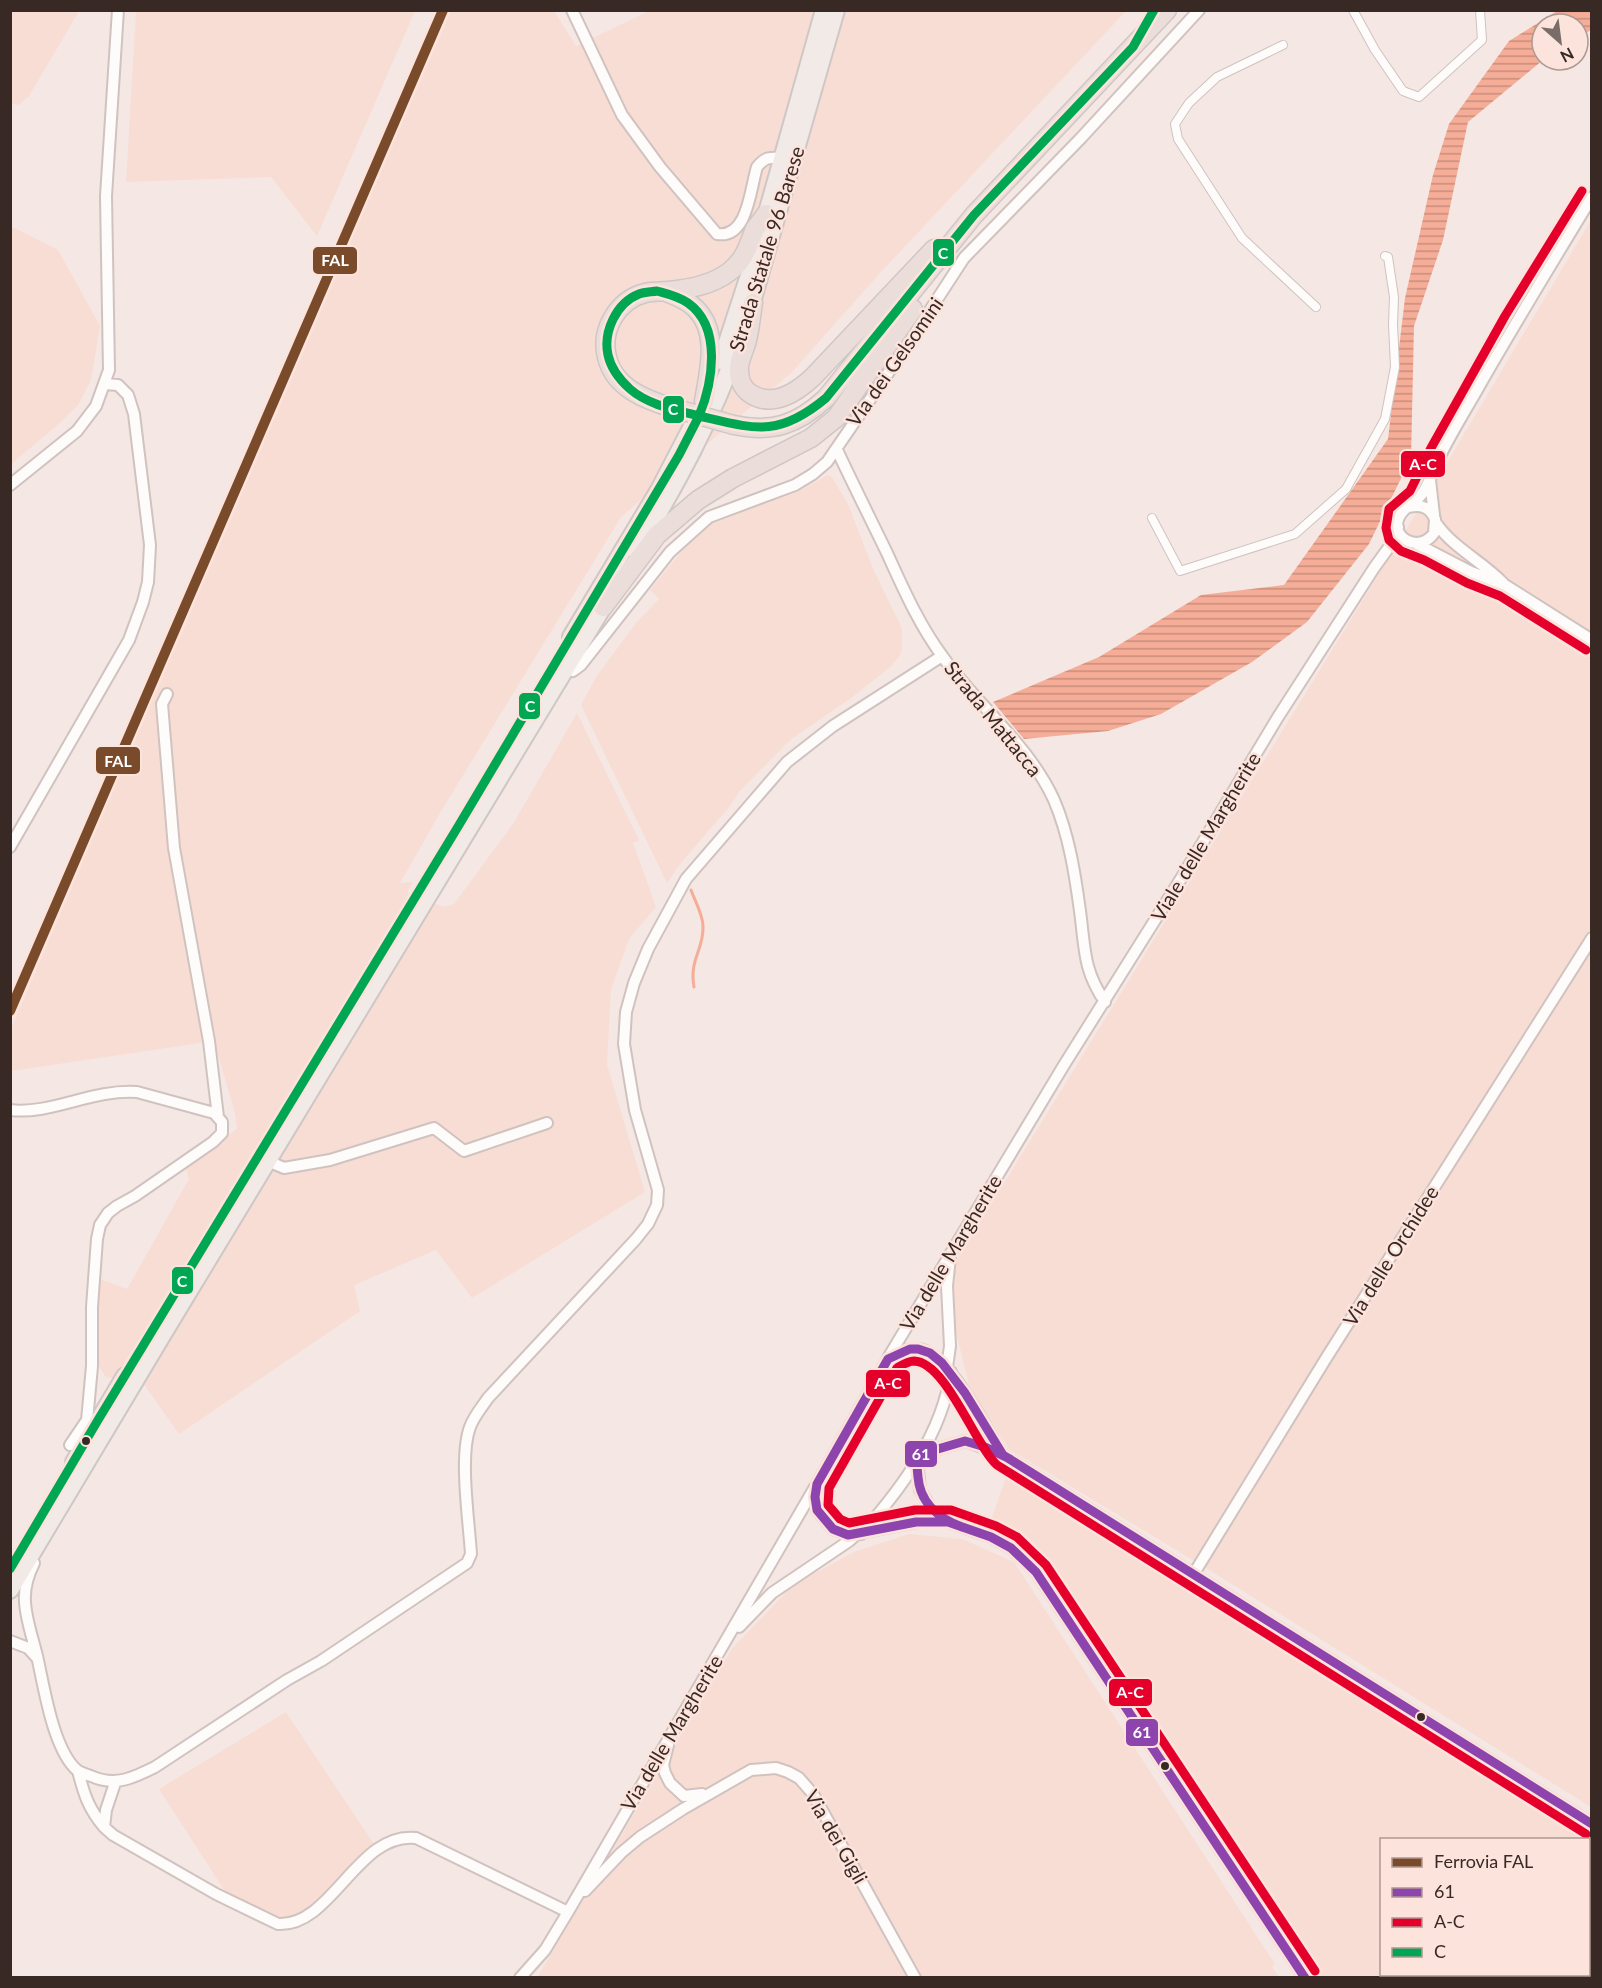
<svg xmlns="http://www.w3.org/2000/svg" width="1602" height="1988" font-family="Lato,sans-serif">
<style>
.built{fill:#f8ddd5}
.water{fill:url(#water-rules)}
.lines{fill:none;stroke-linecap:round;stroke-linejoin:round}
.stream{stroke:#f6ad98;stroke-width:3}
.pedestrian-casing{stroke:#d0c3bf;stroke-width:10}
.minor-casing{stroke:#d0c3bf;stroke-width:14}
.primary-casing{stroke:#cfc7c5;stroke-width:20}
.motorway-casing{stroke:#cfc7c5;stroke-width:21}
.pedestrian{stroke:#fefbfb;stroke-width:8}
.minor{stroke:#fefbfb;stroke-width:10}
.primary{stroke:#f2eae7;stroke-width:16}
.motorway{stroke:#ebdeda;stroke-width:18}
.motorway-bridge-casing{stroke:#cfc7c5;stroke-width:21;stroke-linecap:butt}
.motorway-bridge{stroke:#ebdeda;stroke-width:18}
.bus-1-casing{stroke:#fce3dc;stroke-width:14}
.bus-2-casing{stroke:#fce3dc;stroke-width:14}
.bus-3-casing{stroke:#fce3dc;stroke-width:14}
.bus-1{stroke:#8e44ad;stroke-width:9}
.bus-2{stroke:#e4002b;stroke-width:9}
.bus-3{stroke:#00a651;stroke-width:9}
.rail-1-casing{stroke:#fce3dc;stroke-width:15}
.rail-1{stroke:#7a4b2a;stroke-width:10}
.bus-dot{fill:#382924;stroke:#fce3dc;stroke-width:2}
.labels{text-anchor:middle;stroke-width:5;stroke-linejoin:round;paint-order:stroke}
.street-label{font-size:20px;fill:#382924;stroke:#fce3dc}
.line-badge{stroke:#fce3dc;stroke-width:2}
.badge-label{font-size:16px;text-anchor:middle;font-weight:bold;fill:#fff}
</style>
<defs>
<pattern id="water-rules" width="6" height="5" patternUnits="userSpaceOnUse" patternTransform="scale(1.5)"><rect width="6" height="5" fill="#f6ad98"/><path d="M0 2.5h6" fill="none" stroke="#c88d7c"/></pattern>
</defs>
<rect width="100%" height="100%" fill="#f5e7e3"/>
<path class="built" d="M 10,11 L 79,11 L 29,96 L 19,105 L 11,103 Z
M 136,11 L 415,11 L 317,236 L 271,177 L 126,182 Z
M 451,11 L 554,11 L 576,46 L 649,11 L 1126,11 L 880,273 L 792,372 L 621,517 L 440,813 L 400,883 L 413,882 L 407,893 L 444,907 L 454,904 L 513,824 L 577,713 L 639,840 L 633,843 L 656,907 L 629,939 L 611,989 L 607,1065 L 645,1192 L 472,1298 L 436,1250 L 354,1285 L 360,1311 L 179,1434 L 143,1383 L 106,1377 L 99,1367 L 97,1302 L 100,1279 L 127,1289 L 189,1179 L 186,1168 L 211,1152 L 237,1128 L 235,1113 L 214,1041 L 11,1071 L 11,1029 L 247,477 Z
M 1591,220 L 1591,1807 L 1201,1565 L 1009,1449 L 969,1385 L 954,1324 L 953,1266 L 1438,478 Z
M 11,226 L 58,250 L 100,326 L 91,380 L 78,405 L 59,424 L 11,464 Z
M 828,475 L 832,477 L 848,504 L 874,571 L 899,622 L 902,631 L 902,649 L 899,657 L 889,668 L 851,698 L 790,740 L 739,792 L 730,806 L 680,864 L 667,883 L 581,705 L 596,677 L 636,623 L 659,599 L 650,590 L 682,551 L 712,523 L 800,491 Z
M 1008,1472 L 1585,1839 L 1382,1840 L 1382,1974 L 1588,1974 L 1589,1841 L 1592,1843 L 1591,1977 L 1314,1977 L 1034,1560 L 1016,1539 L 989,1526 Z
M 909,1534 L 962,1539 L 1014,1562 L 1275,1964 L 1272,1967 L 1279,1977 L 537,1978 L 731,1650 L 793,1585 L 854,1552 Z
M 286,1712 L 374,1844 L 311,1909 L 285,1921 L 269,1917 L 226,1893 L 159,1789 Z"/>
<path class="water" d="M 1557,11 L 1591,11 L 1591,30 L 1578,38 L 1578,24 L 1542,24 L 1543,60 L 1468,122 L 1443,240 L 1414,326 L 1411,458 L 1369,544 L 1307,622 L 1252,662 L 1161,714 L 1108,731 L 1024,739 L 993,702 L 1099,657 L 1201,595 L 1284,585 L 1388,439 L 1405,298 L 1433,175 L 1449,124 L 1509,41 Z"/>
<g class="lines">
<path class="stream" d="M 691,890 C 695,901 703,915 703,926 C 704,950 689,959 694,987"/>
<g class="pedestrian-casing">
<path id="pedestrian" d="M 1353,10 L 1375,50 L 1403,91 L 1419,97 L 1482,40 L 1480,10
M 1283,45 L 1217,77 L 1189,103 L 1175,124 L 1178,139 L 1242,238 L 1316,307
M 1152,518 L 1180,571 L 1295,534 L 1346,489 L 1385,419 L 1395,367 L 1393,324 L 1394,297 L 1388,257 L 1385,256"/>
</g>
<g class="minor-casing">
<path id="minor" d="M 572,10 L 622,115 L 660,167 L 717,234 C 748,239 750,189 757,167 C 765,157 770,157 782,158
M 837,450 C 853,484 870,518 887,553 C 903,588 919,625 943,657 C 978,706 1029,745 1054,800 C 1069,835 1075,874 1080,911 C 1085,948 1083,970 1105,1002
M 1430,480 L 1434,515
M 10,485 L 77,431 L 96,406 L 109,370 L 106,196 L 118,10
M 1409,507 C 1422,504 1430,508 1435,519 L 1434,533 C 1420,554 1389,538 1399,517 C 1405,505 1418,502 1424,491 C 1431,479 1435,466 1441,454 C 1452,432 1465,411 1477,390 C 1514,325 1553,261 1592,197
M 1436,523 C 1453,548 1482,561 1503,583
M 1417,544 L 1471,572 L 1505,585 L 1592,640
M 567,666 L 573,671 L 581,665 L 670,552 L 709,517 L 795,485 L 813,474 L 827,462 L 906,347 L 964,258 L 1081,138 L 1199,10
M 167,694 L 162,704 L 174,848 L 209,1041 L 218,1117
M 10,847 L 129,640 L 143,602 L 148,582 L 150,545 L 134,414 L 128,395 L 118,385 L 105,384
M 10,1110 C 52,1115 91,1089 137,1092 L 214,1113 L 222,1122 L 222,1133 L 213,1142 L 135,1196 L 117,1206 L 108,1213 L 100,1225 L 97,1239 L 92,1307 L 92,1366 L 88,1410 L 87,1420 L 70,1445
M 268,1161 L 284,1168 L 330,1160 L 434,1128 L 464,1151 L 547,1123
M 888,1358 L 1064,1065 L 1182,877 L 1278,717 L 1374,568 L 1392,543 L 1398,527
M 947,1367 L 950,1346 L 947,1286 L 950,1257
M 921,1454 L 965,1441 L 1003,1455 L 1592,1824
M 1003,1455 C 986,1429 948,1351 918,1349 C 907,1348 897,1353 888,1359 L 817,1484 L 815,1497 L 817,1510 L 833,1529 L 848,1535 L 916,1522 L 948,1522 L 991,1537 L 1011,1548 L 1036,1572 L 1305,1978
M 917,1460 L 920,1490 L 930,1507 L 948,1522
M 861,1534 C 902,1488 942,1434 951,1372
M 34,1563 C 28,1575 24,1588 25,1602 C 26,1620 33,1639 37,1656 C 44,1686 53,1751 78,1771 C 82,1773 87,1775 91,1776 C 115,1787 133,1778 155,1767 L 287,1680 L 321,1661 L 467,1563 L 471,1554 C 469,1521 459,1456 470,1427 C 474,1416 482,1407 488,1398 L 636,1239 L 648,1224 L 657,1205 L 658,1190 L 635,1110 L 624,1044 L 626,1012 L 634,983 L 648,949 L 686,879 L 787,762 L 833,726 L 942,656
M 1193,1575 L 1325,1360 L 1592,938
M 739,1627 L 772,1593 L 849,1541 L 857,1534
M 10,1641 L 28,1648 L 37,1658
M 668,1745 L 663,1765 L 665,1773 L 670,1783 L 684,1796 L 702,1794
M 78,1771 C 84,1794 88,1808 104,1827 L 106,1810 L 115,1783
M 104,1827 L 113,1835 L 216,1894 L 278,1924 C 332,1927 358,1831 416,1838 L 568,1912
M 585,1891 L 621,1853 L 640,1837 L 683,1809 L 751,1770 L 776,1768 L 788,1772 L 799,1778 L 813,1794 L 915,1978
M 520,1978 L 545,1950 L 568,1912 L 815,1487"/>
</g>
<g class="primary-casing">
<path id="primary" d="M 748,316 L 836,10
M 721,361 L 752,266 L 824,10
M 636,551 C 676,485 712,419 738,346
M 571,637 L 659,490 L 701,409
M 74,1462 L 125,1376
M 10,1590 L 163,1334 L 609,597"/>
</g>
<g class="motorway-casing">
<path id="motorway" d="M 666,292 C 676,296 687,300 695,308 C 720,332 709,371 704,401
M 753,303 C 751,315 750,328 747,340 C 745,350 738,360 739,371 C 739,380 743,389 751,394 C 773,408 797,392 813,377 L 934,249
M 673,408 C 646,400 614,388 607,357 C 600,329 618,300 645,293 C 653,291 661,292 668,291 C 690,289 712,285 729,272 C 745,260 748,246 755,229 C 758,224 763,219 766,214
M 734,425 C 772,433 797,425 826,398 L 974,215 L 1167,10
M 603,607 L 657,535 L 698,500 L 733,478 L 811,438 L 836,418 L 913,309"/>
</g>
<use href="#pedestrian" class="pedestrian"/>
<use href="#minor" class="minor"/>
<use href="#primary" class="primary"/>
<use href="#motorway" class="motorway"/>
<g class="motorway-bridge-casing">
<path id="motorway-bridge" d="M 673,408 L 734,425"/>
</g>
<use href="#motorway-bridge" class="motorway-bridge"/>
<g class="bus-1-casing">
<path id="bus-1" d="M 962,1527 C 938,1518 920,1503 918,1477 C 917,1468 916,1461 921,1454 L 965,1441 L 985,1447 L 1010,1459
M 1305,1978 L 1036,1572 L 1011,1548 L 991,1537 L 948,1522 L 916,1522 L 848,1535 L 833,1529 L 817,1510 L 815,1497 L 817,1484 L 888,1359 L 910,1349 L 918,1349 L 930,1353 L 942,1363 L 965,1393 L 1003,1455 L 1592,1824"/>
</g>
<g class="bus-2-casing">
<path id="bus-2" d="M 1582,191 L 1505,316 L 1431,448 L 1410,491 L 1389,509 L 1386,528 L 1389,540 L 1401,551 L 1424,560 L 1467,583 L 1500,596 L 1586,650
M 1315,1971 L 1046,1565 L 1017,1537 L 996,1526 L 951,1510 L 915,1510 L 849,1523 L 840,1519 L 828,1505 L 829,1488 L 897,1368 C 902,1365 908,1361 914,1361 C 946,1362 975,1445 997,1465 L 1586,1834"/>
</g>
<g class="bus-3-casing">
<path id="bus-3" d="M 657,291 C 668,294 678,296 688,303 C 722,327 713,382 699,416 C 676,410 648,405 630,389 C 620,380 611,369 608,355 C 603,332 616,303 639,294 C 644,292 651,292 657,291 Z
M 699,416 C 755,429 778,438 826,398 L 974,215 L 1133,47 L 1154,10
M 10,1569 L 98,1420 L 459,825 L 679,455 L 699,416"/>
</g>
<use href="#bus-1" class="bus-1"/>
<use href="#bus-2" class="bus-2"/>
<use href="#bus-3" class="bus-3"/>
<g class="rail-1-casing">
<path id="rail-1" d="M 10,1011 L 443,10"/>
</g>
<use href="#rail-1" class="rail-1"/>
</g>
<g class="bus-dot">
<circle cx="86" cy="1441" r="5"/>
<circle cx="1421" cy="1717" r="5"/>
<circle cx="1165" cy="1766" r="5"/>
</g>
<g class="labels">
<g class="street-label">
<text transform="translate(767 249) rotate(-73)" y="7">Strada Statale 96 Barese</text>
<text transform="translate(895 362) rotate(-55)" y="7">Via dei Gelsomini</text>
<text transform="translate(993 719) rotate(51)" y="7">Strada Mattacca</text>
<text transform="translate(1206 837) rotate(-59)" y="7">Viale delle Margherite</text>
<text transform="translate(951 1253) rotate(-59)" y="7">Via delle Margherite</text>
<text transform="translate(1391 1256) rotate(-58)" y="7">Via delle Orchidee</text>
<text transform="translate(672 1733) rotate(-59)" y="7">Via delle Margherite</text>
<text transform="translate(836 1837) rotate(60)" y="7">Via dei Gigli</text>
</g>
</g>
<g class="line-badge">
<rect x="932" y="238" width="23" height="29" rx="6" fill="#00a651"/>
<rect x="312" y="246" width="46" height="29" rx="6" fill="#7a4b2a"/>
<rect x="662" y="395" width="23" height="29" rx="6" fill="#00a651"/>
<rect x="1400" y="450" width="46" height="28" rx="6" fill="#e4002b"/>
<rect x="518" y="692" width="23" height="28" rx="6" fill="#00a651"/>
<rect x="95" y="746" width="46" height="29" rx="6" fill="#7a4b2a"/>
<rect x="171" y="1266" width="23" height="29" rx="6" fill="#00a651"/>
<rect x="865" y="1369" width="46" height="29" rx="6" fill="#e4002b"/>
<rect x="904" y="1440" width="34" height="28" rx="6" fill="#8e44ad"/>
<rect x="1108" y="1678" width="45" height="29" rx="6" fill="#e4002b"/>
<rect x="1125" y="1718" width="34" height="29" rx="6" fill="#8e44ad"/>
</g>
<g class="badge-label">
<text x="943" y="259">C</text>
<text x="335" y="266">FAL</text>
<text x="673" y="415">C</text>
<text x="1423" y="470">A-C</text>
<text x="530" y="712">C</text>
<text x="118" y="767">FAL</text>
<text x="182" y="1287">C</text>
<text x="888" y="1389">A-C</text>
<text x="921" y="1460">61</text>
<text x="1130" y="1698">A-C</text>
<text x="1142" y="1738">61</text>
</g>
<rect width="1602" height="1988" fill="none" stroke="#382924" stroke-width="24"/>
<rect x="1380" y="1838" width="210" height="138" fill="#fce3dc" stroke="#ae9992" stroke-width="1.5"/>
<rect x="1392" y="1858" width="30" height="9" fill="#7a4b2a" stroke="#ae9992" stroke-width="1.5"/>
<text x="1434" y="1868" font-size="18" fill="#382924">Ferrovia FAL</text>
<rect x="1392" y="1888" width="30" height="9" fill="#8e44ad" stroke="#ae9992" stroke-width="1.5"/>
<text x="1434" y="1898" font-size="18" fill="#382924">61</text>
<rect x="1392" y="1918" width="30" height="9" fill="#e4002b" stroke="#ae9992" stroke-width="1.5"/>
<text x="1434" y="1928" font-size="18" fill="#382924">A-C</text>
<rect x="1392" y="1948" width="30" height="9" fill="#00a651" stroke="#ae9992" stroke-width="1.5"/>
<text x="1434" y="1958" font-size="18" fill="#382924">C</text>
<g transform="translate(1560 42) rotate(152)"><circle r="28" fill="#fce3dc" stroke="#ae9992" stroke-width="1.5"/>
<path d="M0-4.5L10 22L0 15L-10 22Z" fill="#7a6c67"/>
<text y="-9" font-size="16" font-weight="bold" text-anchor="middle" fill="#382924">N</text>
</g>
</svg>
